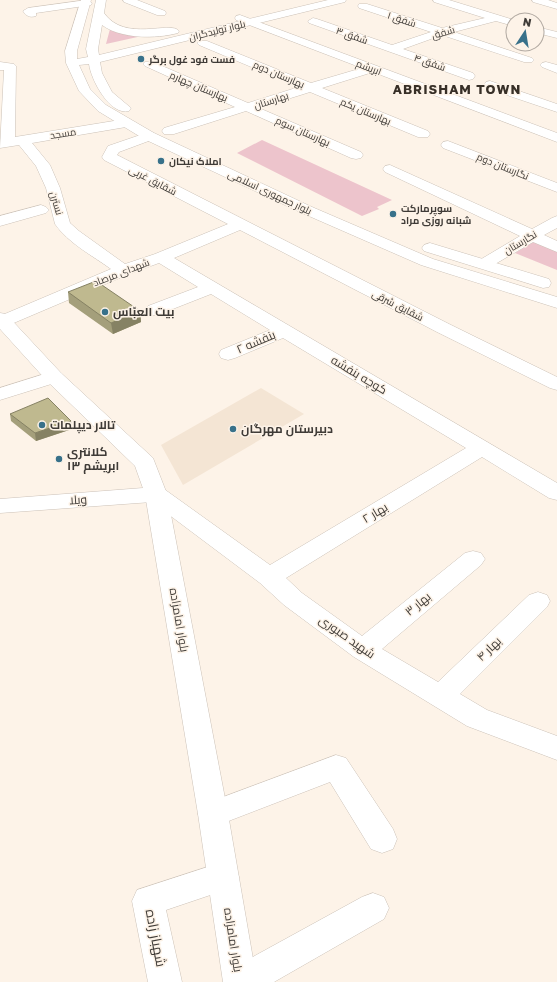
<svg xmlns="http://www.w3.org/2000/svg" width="557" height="982" font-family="'Golos Text',Cairo,sans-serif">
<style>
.built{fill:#f4e5d4}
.green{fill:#edc4cc}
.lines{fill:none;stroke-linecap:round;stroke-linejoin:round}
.minor-casing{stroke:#ccc2b8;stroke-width:1}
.major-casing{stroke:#ccc2b8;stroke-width:1}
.minor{fill:#fff;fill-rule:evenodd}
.major{fill:#fff;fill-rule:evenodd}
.wall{fill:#a49f7b}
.shaded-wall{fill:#868264}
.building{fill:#bfb98f;stroke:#868264}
.poi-dot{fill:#38718a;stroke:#fdf3e8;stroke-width:1.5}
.labels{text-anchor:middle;stroke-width:3;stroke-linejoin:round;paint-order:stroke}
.far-street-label{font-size:10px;fill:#3f3b37;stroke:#fdf3e8}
.far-poi-label{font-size:10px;font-weight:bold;fill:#3f3b37;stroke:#fdf3e8;text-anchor:start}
.poi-label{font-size:12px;font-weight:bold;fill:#3f3b37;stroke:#fdf3e8;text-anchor:start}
.street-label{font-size:12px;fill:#3f3b37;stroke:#fdf3e8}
.far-district-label{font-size:13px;font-weight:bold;letter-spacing:1px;fill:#372f27;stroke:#fdf3e8}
.near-street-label{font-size:14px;fill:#3f3b37;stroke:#fdf3e8}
</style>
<rect width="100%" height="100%" fill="#fdf3e8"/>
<path class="built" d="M 261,388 L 304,414 L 183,485 L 161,445 Z"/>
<path class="green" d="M 110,29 L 142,36 L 106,44 Z
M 262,140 L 392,200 L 377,207 L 379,209 L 362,216 L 237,153 Z
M 535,241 L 557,251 L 557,270 L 515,253 Z"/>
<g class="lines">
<g class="minor-casing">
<path id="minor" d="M 87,0 L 92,3 L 91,5 L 36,13 L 36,16 C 30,18 26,16 23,11 L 28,8 Z
M 123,0 L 137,0 L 165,11 L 166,13 L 165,15 L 157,15 L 124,2 Z
M 433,0 L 449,0 L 514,20 L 513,20 L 513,26 L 496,21 L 454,32 L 532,58 L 534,60 L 532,62 L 524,62 L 442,35 L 403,49 L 473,73 L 475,76 L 473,79 L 469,80 L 309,23 L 308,21 L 313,18 L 317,19 L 392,45 L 431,32 L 359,8 L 358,6 L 359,4 L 367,4 L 442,28 L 485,18 L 434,2 Z
M 532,0 L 548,0 L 557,3 L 557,9 L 533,2 Z
M 240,15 L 557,133 L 557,142 L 373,72 L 322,88 L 428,131 L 430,134 L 428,137 L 418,137 L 310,92 L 259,108 L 361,152 L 363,155 L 361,158 L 356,159 L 351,158 L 246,111 L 174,134 L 164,134 L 162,131 L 164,128 L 235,107 L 145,66 L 143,64 L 145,62 L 153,62 L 248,103 L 299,87 L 199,45 L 197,43 L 199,41 L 207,41 L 311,83 L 362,68 L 236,20 L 235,18 L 236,16 Z
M 537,27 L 557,32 L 557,38 L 537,33 Z
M 0,62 L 14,64 L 16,66 L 15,137 L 126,119 L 131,120 L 133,123 L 131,126 L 126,127 L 32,143 L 50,165 L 60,188 L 70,223 L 79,231 L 125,264 L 155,254 L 228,224 L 104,160 L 102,157 L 108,146 L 149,132 L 154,133 L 156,136 L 154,139 L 119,152 L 117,155 L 449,324 L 557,377 L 557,390 L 550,388 L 437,332 L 240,230 L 174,258 L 557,483 L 557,500 L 549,498 L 482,457 L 286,578 L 302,593 L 362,636 L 465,553 L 473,551 L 481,553 L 485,559 L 481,565 L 382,649 L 438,682 L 529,595 L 538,592 L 547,595 L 550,601 L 547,607 L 460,694 L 487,710 L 557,736 L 557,760 L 467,726 L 354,657 L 284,605 L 260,583 L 152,502 L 0,513 L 0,499 L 156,487 L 164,489 L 270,565 L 466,448 L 283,338 L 235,358 L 228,360 L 221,358 L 219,354 L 221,350 L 270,330 L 211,294 L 160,314 L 154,315 L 148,314 L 145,310 L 148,306 L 198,287 L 159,263 L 129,274 L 9,325 L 0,326 L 0,316 L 111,269 C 93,256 68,243 55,224 L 46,188 L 36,166 L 19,145 L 0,148 L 4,70 L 0,70 Z
M 546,62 L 557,65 L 557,73 L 542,67 L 540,65 L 542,63 Z
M 490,81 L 557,104 L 557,112 L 486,88 L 484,85 L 486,82 Z
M 448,141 L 557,183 L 557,192 L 443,148 L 441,145 L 443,142 Z
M 390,165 L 532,229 L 552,218 L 557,216 L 557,228 L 544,235 L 557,241 L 557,252 L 533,242 L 490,267 L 484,269 L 478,267 L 476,264 L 478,261 L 520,236 L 385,172 L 383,169 L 385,166 Z
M 41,205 L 46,207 L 49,210 L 46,213 L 0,226 L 0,216 Z
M 54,371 L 61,373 L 64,377 L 61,381 L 0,400 L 0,388 Z
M 336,755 L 346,758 L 393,829 L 397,839 L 393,849 L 382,853 L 371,849 L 330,782 L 213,827 L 202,823 L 198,814 L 202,805 Z
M 223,862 L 234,867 L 239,877 L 234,887 L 166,910 L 182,982 L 148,982 L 132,901 L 137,890 Z
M 373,893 L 384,897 L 389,908 L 384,919 L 274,982 L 224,982 L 229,970 L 362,897 Z"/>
</g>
<g class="major-casing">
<path id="major" d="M 81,0 L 91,0 L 77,51 L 77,59 L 88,57 L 86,49 L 96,0 L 106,0 L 104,13 C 125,43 171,20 179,31 L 178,33 C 156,39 121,39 102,25 L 98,49 L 99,55 L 328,0 L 346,0 L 345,2 L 100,62 L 102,73 L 112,92 L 131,108 L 129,111 C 110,116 91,80 89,64 L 79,65 L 90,89 L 106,105 L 154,133 L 312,207 L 433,259 L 557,297 L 557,308 L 421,265 L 302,213 L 144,139 L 98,111 L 79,91 L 66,63 L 65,51 Z
M 430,243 L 549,279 L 551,283 L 549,287 L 543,288 L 424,251 L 422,248 L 424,245 Z
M 0,313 L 6,314 L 61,373 L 153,458 L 167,494 L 228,814 L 257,982 L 223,982 L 198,814 L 145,494 L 135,466 L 47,381 L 0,329 Z"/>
</g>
<use href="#minor" class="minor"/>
<use href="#major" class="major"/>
</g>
<path class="wall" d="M 68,292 L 140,311 L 141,322 L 113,334 L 69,303 Z
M 10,414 L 72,429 L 36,441 L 11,421 Z"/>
<path class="shaded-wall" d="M 140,311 L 141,322 L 113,334 L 111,323 Z
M 71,421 L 72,429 L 36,441 L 35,433 Z"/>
<path class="building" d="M 96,281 L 140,311 L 111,323 L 68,292 Z
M 48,398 L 71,421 L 35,433 L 10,414 Z"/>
<g class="poi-dot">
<circle cx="141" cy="59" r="4"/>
<circle cx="161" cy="161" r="4"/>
<circle cx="393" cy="214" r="4"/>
<circle cx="105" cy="312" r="4"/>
<circle cx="42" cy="425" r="4"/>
<circle cx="233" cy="429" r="4"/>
<circle cx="59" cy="459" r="4"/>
</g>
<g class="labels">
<g class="far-street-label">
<text transform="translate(402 19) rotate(18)" y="4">شفق ۱</text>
<text transform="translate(217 30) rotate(-14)" y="4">بلوار تولیدگران</text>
<text transform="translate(443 32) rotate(-16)" y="4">شفق</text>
<text transform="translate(352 35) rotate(19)" y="4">شفق ۳</text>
<text transform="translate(430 62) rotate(19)" y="4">شفق ۴</text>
<text transform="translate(369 67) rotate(21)" y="4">ابریشم</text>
<text transform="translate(279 74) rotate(23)" y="4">بهارستان دوم</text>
<text transform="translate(199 86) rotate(23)" y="4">بهارستان چهارم</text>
<text transform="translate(271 100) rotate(-18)" y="4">بهارستان</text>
<text transform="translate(366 111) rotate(23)" y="4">بهارستان یکم</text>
<text transform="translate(303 131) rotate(24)" y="4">بهارستان سوم</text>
<text transform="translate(63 133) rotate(-9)" y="4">مسجد</text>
<text transform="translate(503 166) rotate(22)" y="4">نگارستان دوم</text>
<text transform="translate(153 180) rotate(27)" y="4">شقایق غربی</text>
<text transform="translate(270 192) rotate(25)" y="4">بلوار جمهوری اسلامی</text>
<text transform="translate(57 203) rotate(74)" y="4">نسترن</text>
<text transform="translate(520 242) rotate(-31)" y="4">نگارستان</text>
<text transform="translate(121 272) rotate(-21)" y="4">شهدای مرصاد</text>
<text transform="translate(398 305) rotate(27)" y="4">شقایق شرقی</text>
</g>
<g class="far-poi-label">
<text x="149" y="63">فست فود غول برگر</text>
<text x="169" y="165">املاک نیکان</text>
<text x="401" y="212">سوپرمارکت<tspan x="401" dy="12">شبانه روزی مراد</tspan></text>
</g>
<g class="poi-label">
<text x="113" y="316">بیت العبّاس</text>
<text x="50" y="429">تالار دیپلمات</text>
<text x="241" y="433">دبیرستان مهرگان</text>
<text x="67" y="456">کلانتری<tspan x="67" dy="14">۱۳ ابریشم</tspan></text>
</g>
<g class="street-label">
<text transform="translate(256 342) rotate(-23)" y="4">بنفشه ۲</text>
<text transform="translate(359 375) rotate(31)" y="4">کوچه بنفشه</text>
<text transform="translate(78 500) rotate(-4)" y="4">ویلا</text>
<text transform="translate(375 513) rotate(-31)" y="4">بهار ۲</text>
<text transform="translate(418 604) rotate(-39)" y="4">بهار ۳</text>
<text transform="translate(179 620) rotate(80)" y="4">بلوار امامزاده</text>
<text transform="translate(347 637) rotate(35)" y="4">شهید صبوری</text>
<text transform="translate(489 649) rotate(-44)" y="4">بهار ۴</text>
<text transform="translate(233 940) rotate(81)" y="4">بلوار امامزاده</text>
</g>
<g class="far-district-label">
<text x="457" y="94">ABRISHAM TOWN</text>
</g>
<g class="near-street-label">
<text transform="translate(156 938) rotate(79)" y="5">شهباز زاده</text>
</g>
</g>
<g transform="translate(525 32) rotate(12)"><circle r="19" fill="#fdf3e8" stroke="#b1a9a1"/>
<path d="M0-3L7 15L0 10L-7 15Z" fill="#38718a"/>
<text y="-6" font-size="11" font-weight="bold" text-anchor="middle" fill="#3f3b37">N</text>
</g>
</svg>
